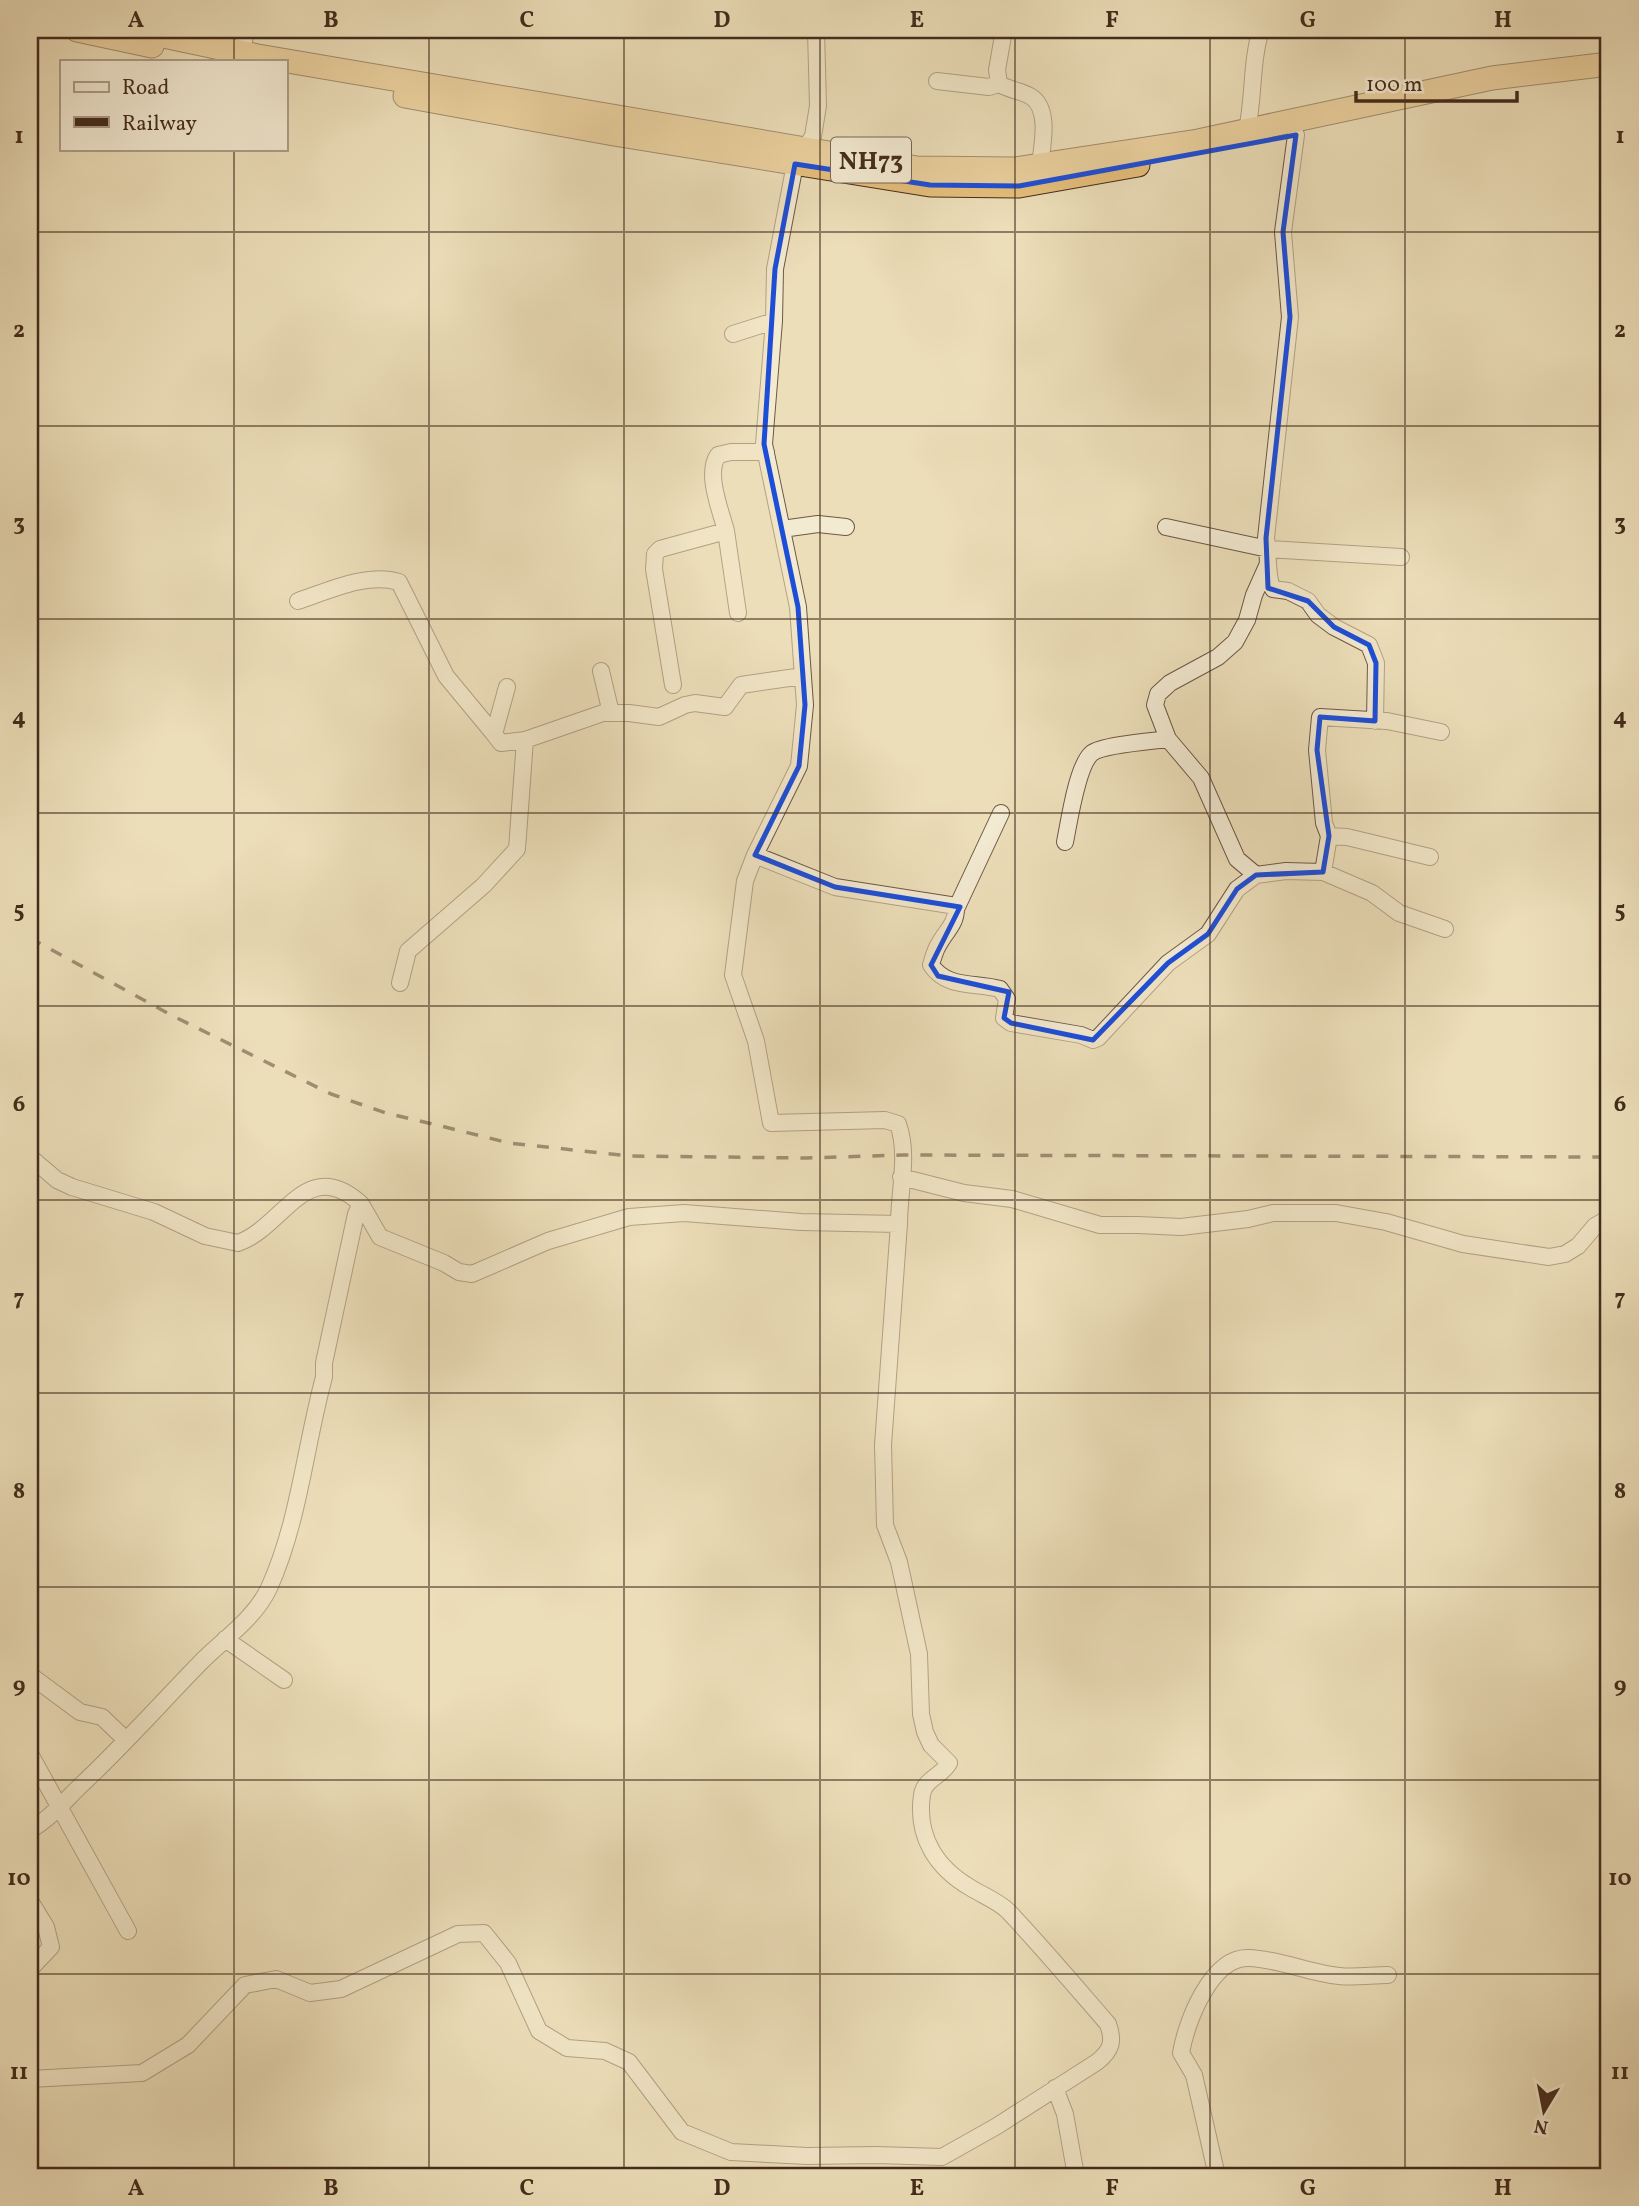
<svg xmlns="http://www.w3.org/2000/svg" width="1639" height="2206" font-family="Vollkorn,serif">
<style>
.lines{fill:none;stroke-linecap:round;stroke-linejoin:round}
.minor-casing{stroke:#6d5843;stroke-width:18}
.highway-casing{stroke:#432c1c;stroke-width:25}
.minor{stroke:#f3ead2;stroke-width:16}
.highway{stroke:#e6bf7c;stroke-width:23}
.rail{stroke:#432c1c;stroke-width:3.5;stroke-dasharray:12 12;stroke-linecap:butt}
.marked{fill:none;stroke:#1d4ed8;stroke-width:5;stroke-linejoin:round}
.grid{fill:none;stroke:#432c1c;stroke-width:2;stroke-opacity:0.55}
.labels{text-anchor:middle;stroke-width:5;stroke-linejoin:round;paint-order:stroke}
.shield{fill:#f3ead2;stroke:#786553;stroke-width:2}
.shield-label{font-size:26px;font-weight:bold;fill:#432c1c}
.neatline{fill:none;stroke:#432c1c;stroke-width:2.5}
.grid-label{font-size:23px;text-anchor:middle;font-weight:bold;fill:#432c1c}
</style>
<rect width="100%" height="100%" fill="#ecdeb9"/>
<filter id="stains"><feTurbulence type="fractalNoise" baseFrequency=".00286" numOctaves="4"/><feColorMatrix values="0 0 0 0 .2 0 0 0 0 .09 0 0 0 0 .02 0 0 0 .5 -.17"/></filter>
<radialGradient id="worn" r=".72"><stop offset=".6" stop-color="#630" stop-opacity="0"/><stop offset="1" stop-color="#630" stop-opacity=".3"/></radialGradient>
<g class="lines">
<g class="minor-casing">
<path id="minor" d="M 816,30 L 818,106 L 813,136 L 795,164 L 775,269 L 774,321 L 764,444 L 798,607 L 805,705 L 799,766 L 755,855 L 745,881 L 733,975 L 756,1041 L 771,1123 L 885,1120 L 898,1124 C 909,1154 899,1192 899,1224
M 1004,30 L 997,70 L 999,84 C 1010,90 1021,91 1030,96 C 1051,108 1042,146 1040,165
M 243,53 L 245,30
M 937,81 L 989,87 L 999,84
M 1247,130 C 1254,97 1251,61 1261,30
M 1296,135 L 1283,232 L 1290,317 L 1266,538 C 1269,553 1266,577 1273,589 L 1288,591 L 1308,601 L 1318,615 L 1334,627 L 1369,645 L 1376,663 L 1375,721
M 733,334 L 774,321
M 1166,527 L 1268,549 L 1401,557
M 782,529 L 818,524 L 846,527
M 726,531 L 738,613
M 298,601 C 328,591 367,572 399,582 L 446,676 L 494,734
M 601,671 L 611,713
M 673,685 L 654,569 L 655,554 L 660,549 L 726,531 C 721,511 705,474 718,455 L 731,452 L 766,452
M 507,687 L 494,734 L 501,743 L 525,740 L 603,713 L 629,713 L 659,717 L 685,705 L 695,703 L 725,707 L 741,685 L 803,676
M 1329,836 L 1347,837 L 1430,857
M 1065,842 C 1069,823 1077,765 1092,753 C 1102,745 1153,741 1168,739
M 755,855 L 835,887 L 950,905 L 956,909 C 956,924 946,931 939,944 C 935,950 933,958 931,965 C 947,989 975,982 1000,989 L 1007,999 L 1004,1018 L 1011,1023 L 1081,1035 L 1093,1040 L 1098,1038 L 1168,963 L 1208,934 L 1237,889 L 1256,875 L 1286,871 L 1323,872 L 1372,893 L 1399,913 L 1445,929
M 1323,872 L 1329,836 L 1324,823 L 1317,750 L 1320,717 L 1387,721 L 1441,732
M 1256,875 L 1237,859 L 1201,778 L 1168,739 L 1155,705 L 1158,694 L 1170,683 L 1218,657 L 1235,642 L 1247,620 L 1254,595 L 1267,566
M 956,909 L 1001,813
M 400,983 L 408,951 L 484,885 L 517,849 L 525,740
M 30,1157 L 57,1180 L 72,1187 L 154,1212 L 205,1236 L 238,1243 C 284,1227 306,1154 361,1204
M 901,1177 L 964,1193 L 1012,1199 L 1100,1225 L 1138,1225 L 1181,1227 L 1248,1219 L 1273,1213 L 1336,1213 L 1386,1222 L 1463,1244 L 1549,1257 L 1565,1254 L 1578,1246 L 1595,1226 L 1609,1218
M 225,1639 L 284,1680
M 30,1675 L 80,1712 L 102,1717 L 126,1740
M 30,1754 L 128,1931
M 30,1830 C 48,1820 63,1803 78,1788 C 121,1748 160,1704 201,1662 C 224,1639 255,1618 269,1588 C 299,1522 305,1447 324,1377 L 324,1363 L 356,1214 L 361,1204 L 380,1237 L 444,1263 L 459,1272 L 472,1274 L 548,1241 L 629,1217 L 684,1213 L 801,1222 L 899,1224 L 883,1445 L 885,1525 L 899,1562 L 919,1654 L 921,1714 L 925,1732 L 931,1745 L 949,1763 C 942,1776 924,1779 922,1795 C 916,1836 936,1868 971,1888 C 982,1895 998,1901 1008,1911 C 1042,1947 1075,1986 1108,2024 C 1114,2041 1112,2050 1097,2062 L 997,2126 L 942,2157 L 876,2155 L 807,2156 L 731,2152 L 682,2132 L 629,2062 L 605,2051 L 567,2048 L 539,2031 L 508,1963 L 484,1933 L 458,1934 L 341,1989 L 310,1993 L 276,1979 L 245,1985 L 188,2045 L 142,2073 L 30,2079
M 30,1901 L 46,1927 L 51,1947 L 30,1969
M 1055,2088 L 1065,2114 L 1076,2176
M 1197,2176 L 1219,2176
M 1217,2176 L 1194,2075 L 1181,2053 C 1186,2023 1211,1956 1249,1958 C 1279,1959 1309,1973 1339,1976 C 1355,1978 1372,1975 1388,1975"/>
</g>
<g class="highway-casing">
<path id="highway" d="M 77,30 L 152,46
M 135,30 L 258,56 L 917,168 L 1015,169 L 1040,165 L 1198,141 L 1492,78 L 1609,64
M 405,96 L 614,134 L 930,185 L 1019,186 L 1138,165"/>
</g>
<use href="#minor" class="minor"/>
<use href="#highway" class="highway"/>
<path class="rail" d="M 30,938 L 173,1016 L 331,1094 L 386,1113 L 437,1125 L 509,1143 L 629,1156 L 806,1158 L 903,1155 L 1609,1157"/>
</g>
<path d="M0 0H1639V2206H0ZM 1296,135 L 1283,232 L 1290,317 L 1266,538 L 1268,588 L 1308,601 L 1334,627 L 1369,645 L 1376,663 L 1375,721 L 1320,717 L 1317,750 L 1329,836 L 1323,872 L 1256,875 L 1237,889 L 1208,934 L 1168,963 L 1093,1040 L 1011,1023 L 1004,1018 L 1009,992 L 938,976 L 931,965 L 960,907 L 835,887 L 755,855 L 799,766 L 805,705 L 798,607 L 764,444 L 775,269 L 795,164 L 930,185 L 1019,186 Z" fill="#ecdeb9" fill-opacity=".55" fill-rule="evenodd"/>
<path class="marked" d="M 1296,135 L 1283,232 L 1290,317 L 1266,538 L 1268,588 L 1308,601 L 1334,627 L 1369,645 L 1376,663 L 1375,721 L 1320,717 L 1317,750 L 1329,836 L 1323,872 L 1256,875 L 1237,889 L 1208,934 L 1168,963 L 1093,1040 L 1011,1023 L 1004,1018 L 1009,992 L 938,976 L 931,965 L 960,907 L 835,887 L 755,855 L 799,766 L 805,705 L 798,607 L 764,444 L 775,269 L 795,164 L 930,185 L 1019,186 Z"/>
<path class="grid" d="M 234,30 L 234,61M 429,30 L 429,2176M 624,30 L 624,2176M 820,30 L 820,2176M 1015,30 L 1015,2176M 1210,30 L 1210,2176M 1405,30 L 1405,2176M 234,149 L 234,2176M 30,232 L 1609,232M 30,426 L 1609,426M 30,619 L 1609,619M 30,813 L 1609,813M 30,1006 L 1609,1006M 30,1200 L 1609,1200M 30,1393 L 1609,1393M 30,1587 L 1609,1587M 30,1780 L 1609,1780M 30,1974 L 1609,1974"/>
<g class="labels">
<rect class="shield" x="831" y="137.5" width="80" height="45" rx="5"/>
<g class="shield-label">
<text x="871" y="169">NH73</text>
</g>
</g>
<rect width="1639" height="2206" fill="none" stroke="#ecdeb9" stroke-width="77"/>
<rect x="60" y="60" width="228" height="91" fill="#f3ead2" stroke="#ad9e89" stroke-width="2"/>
<rect x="74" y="82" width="35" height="10" fill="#f3ead2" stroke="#ad9e89" stroke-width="2"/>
<text x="122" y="94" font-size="21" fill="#432c1c">Road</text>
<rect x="74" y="117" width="35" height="10" fill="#432c1c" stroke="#ad9e89" stroke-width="2"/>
<text x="122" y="130" font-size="21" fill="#432c1c">Railway</text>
<g transform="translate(1544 2111) rotate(190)" stroke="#f3ead2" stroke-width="5" paint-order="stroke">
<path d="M0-5L12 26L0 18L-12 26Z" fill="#432c1c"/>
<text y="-10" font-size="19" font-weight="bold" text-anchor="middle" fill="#432c1c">N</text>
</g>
<path d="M1356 91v10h161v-10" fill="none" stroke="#432c1c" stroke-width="3.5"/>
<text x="1366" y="91" font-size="21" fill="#432c1c" stroke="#f3ead2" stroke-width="5" paint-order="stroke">100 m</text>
<rect x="38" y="38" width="1562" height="2130" class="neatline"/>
<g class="grid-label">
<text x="136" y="27">A</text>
<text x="331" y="27">B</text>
<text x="527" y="27">C</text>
<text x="722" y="27">D</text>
<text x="917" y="27">E</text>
<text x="1112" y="27">F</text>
<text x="1308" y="27">G</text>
<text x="1503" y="27">H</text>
<text x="19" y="143">1</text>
<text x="1620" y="143">1</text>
<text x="19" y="337">2</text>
<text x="1620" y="337">2</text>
<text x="19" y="530">3</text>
<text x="1620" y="530">3</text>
<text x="19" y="724">4</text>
<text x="1620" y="724">4</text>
<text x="19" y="917">5</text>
<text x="1620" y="917">5</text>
<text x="19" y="1111">6</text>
<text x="1620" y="1111">6</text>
<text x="19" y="1305">7</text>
<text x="1620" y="1305">7</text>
<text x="19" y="1498">8</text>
<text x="1620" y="1498">8</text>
<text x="19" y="1692">9</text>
<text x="1620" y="1692">9</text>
<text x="19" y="1885">10</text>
<text x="1620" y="1885">10</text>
<text x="19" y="2079">11</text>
<text x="1620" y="2079">11</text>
<text x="136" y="2195">A</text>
<text x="331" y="2195">B</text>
<text x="527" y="2195">C</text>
<text x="722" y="2195">D</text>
<text x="917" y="2195">E</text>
<text x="1112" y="2195">F</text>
<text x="1308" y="2195">G</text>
<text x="1503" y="2195">H</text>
</g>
<rect width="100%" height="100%" filter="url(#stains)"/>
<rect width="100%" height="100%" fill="url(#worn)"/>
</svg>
